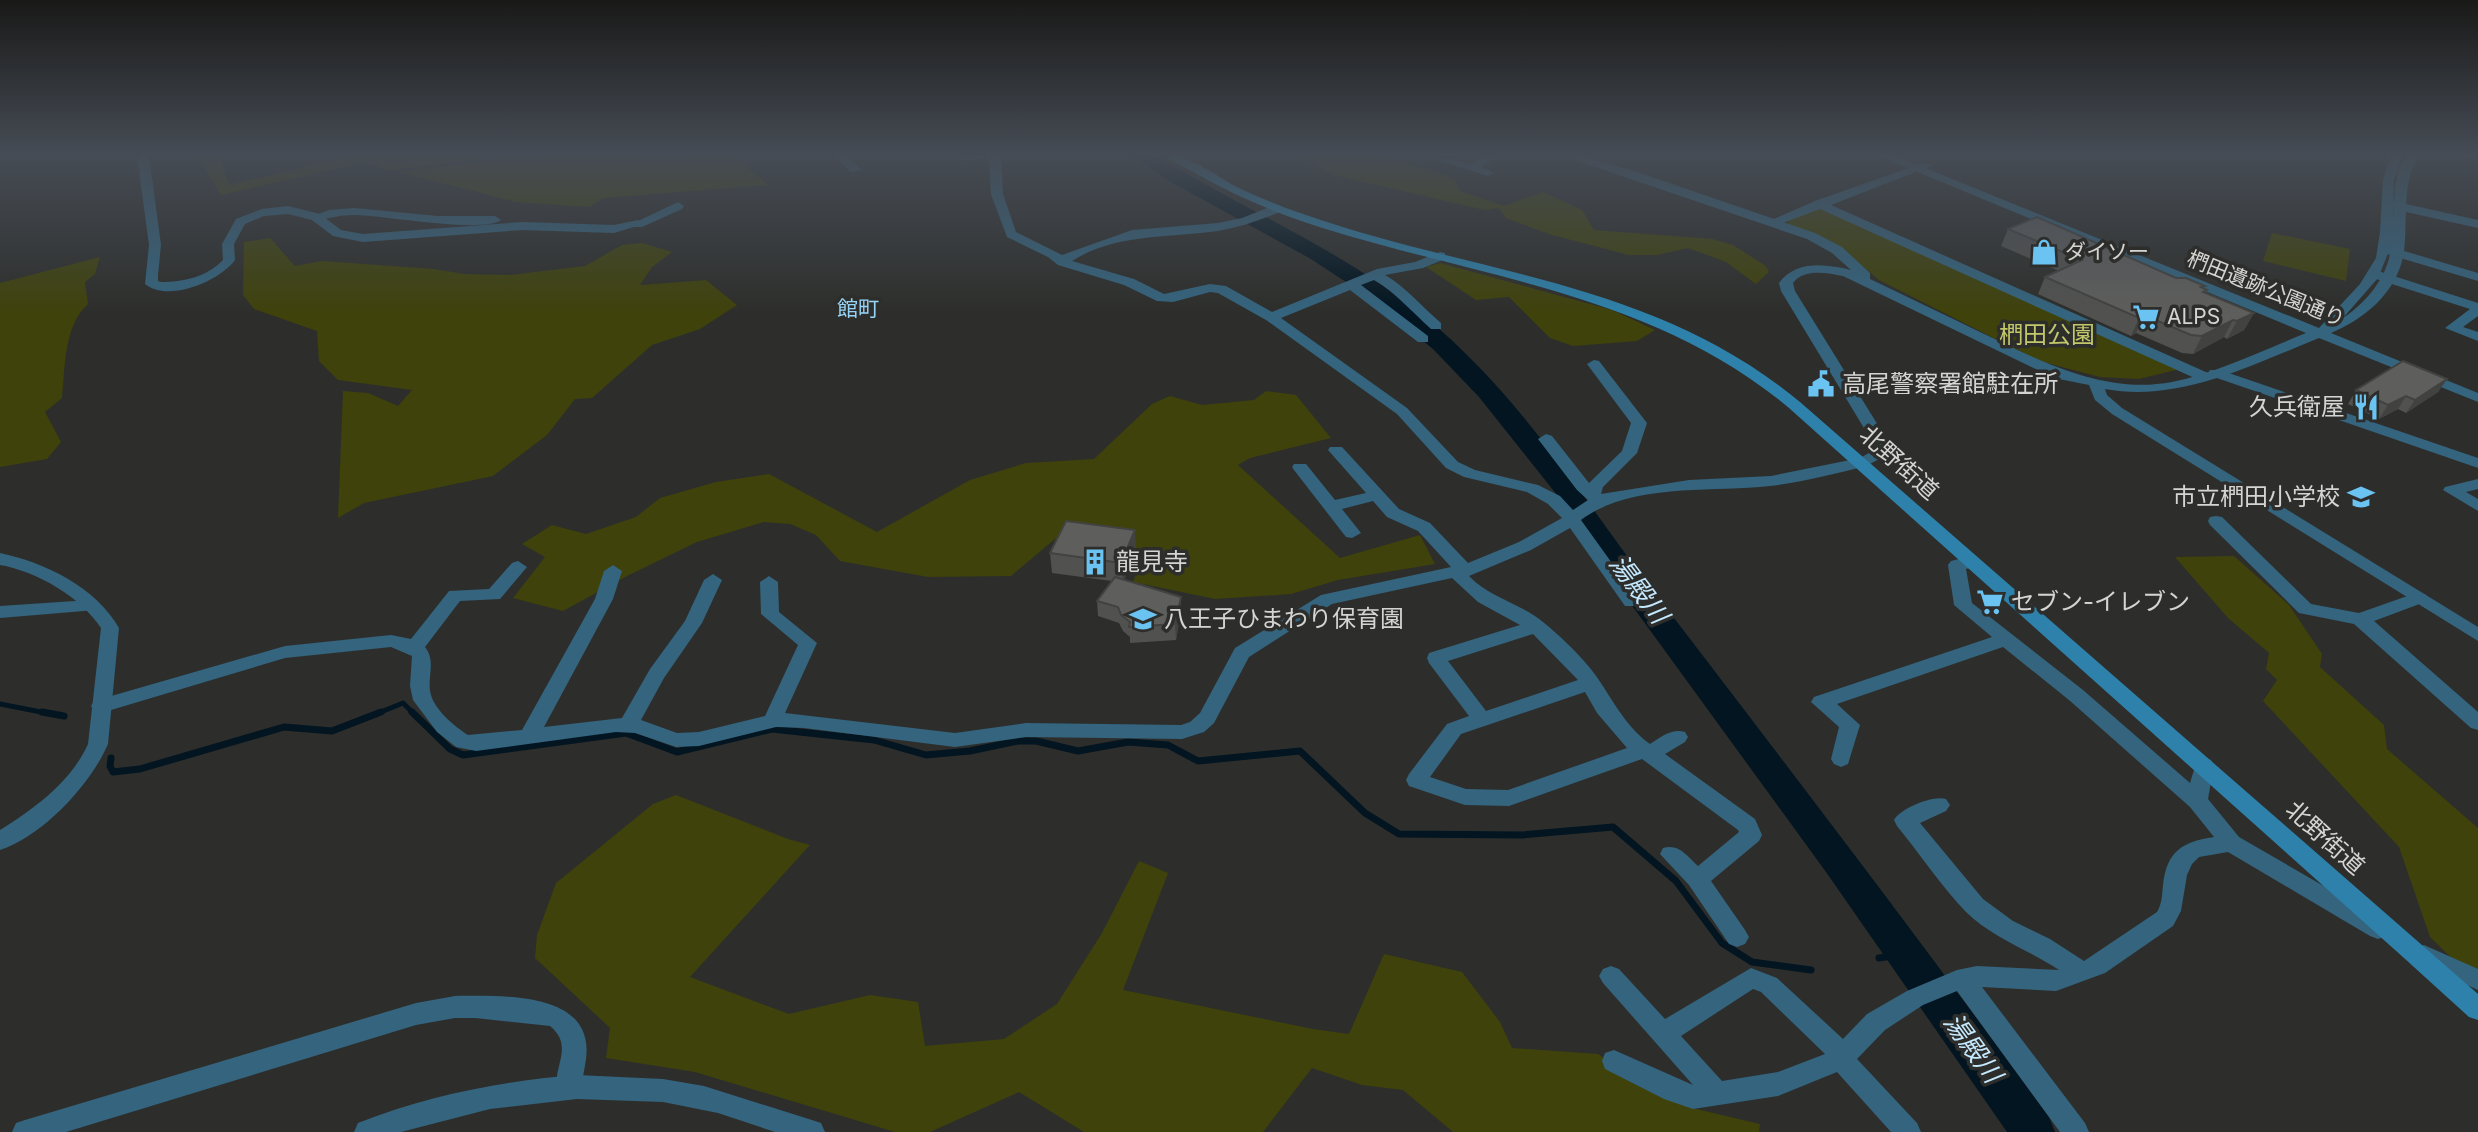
<svg xmlns="http://www.w3.org/2000/svg" width="2478" height="1132" font-family="Inter,'Noto Sans JP',sans-serif">
<style>
.green{fill:#3f420b}
.lines{fill:none;stroke-linecap:round;stroke-linejoin:round}
.stream-far1{stroke:#021520;stroke-width:5}
.stream{stroke:#021520;stroke-width:7}
.river{fill:#021520;fill-rule:evenodd}
.minor{fill:#34647e;fill-rule:evenodd}
.tertiary{fill:#34647e;fill-rule:evenodd}
.secondary{fill:#2e81aa;fill-rule:evenodd}
.wall{fill:#51514f}
.shaded-wall{fill:#424240}
.building{fill:#5e5e5c;stroke:#424240;stroke-width:2}
.labels{text-anchor:middle;stroke-width:7;stroke-linejoin:round;paint-order:stroke}
.far-poi-label{font-size:21px;fill:#d4d4d3;stroke:#2d2e2b;text-anchor:start}
.far-street-label{font-size:21px;fill:#d4d4d3;stroke:#2d2e2b}
.far-neighbourhood-label{font-size:21px;fill:#96d4f7;stroke:#2d2e2b}
.park-label{font-size:24px;fill:#c1c76a;stroke:#2d2e2b}
.poi-label{font-size:24px;fill:#d4d4d3;stroke:#2d2e2b;text-anchor:start}
.street-label{font-size:24px;fill:#d4d4d3;stroke:#2d2e2b}
.water-label{font-size:26px;font-style:italic;fill:#c5e9fe;stroke:#2d2e2b}
</style>
<rect width="100%" height="100%" fill="#2d2e2b"/>
<path class="green" d="M 196,155 L 219,155 L 229,185 L 357,155 L 522,155 L 388,170 L 364,162 L 221,195 Z
M 539,155 L 649,155 L 651,161 L 684,155 L 733,155 L 768,185 L 604,198 L 589,207 L 516,202 L 399,172 Z
M 1287,155 L 1380,155 L 1454,178 L 1460,191 L 1504,206 L 1543,192 L 1582,210 L 1594,230 L 1712,239 L 1733,245 L 1766,266 L 1769,272 L 1756,284 L 1726,262 L 1688,248 L 1657,255 L 1629,255 L 1552,235 L 1506,218 L 1499,208 L 1485,210 L 1333,175 L 1311,162 Z
M 1824,206 L 2184,368 L 2139,379 L 2100,377 L 2039,361 L 1879,280 L 1840,247 L 1788,224 L 1789,220 Z
M 2272,233 L 2350,249 L 2346,281 L 2263,261 Z
M 270,238 L 295,266 L 322,261 L 434,269 L 464,274 L 510,275 L 585,266 L 622,245 L 642,243 L 672,252 L 652,267 L 640,285 L 706,280 L 737,305 L 700,329 L 652,345 L 592,398 L 575,399 L 547,435 L 493,476 L 364,503 L 338,518 L 343,391 L 368,393 L 398,406 L 412,390 L 338,380 L 319,361 L 317,331 L 254,309 L 243,295 L 244,242 Z
M 100,257 L 95,274 L 85,282 L 88,304 C 64,325 65,367 62,398 L 45,412 L 61,442 L 47,459 L 0,467 L 0,283 Z
M 1440,263 L 1612,310 L 1655,330 L 1637,341 L 1573,346 L 1550,338 L 1509,297 L 1476,300 L 1426,267 Z
M 1266,391 L 1296,395 L 1331,438 L 1250,458 L 1238,465 L 1340,558 L 1420,535 L 1435,564 L 1338,580 L 1291,594 L 1215,599 L 1133,582 L 1144,552 L 1055,539 L 1011,576 L 928,577 L 840,561 L 816,535 L 790,524 L 764,522 L 697,542 L 627,576 L 563,611 L 513,598 L 545,557 L 522,544 L 552,525 L 586,534 L 636,517 L 660,498 L 716,482 L 769,474 L 877,532 L 970,480 L 1026,463 L 1094,459 L 1152,404 L 1170,396 L 1202,405 L 1254,400 Z
M 2234,556 L 2289,605 L 2322,654 L 2320,667 L 2384,725 L 2387,749 L 2478,828 L 2478,984 L 2430,937 L 2399,847 L 2263,701 L 2277,680 L 2266,669 L 2269,653 L 2228,618 L 2175,557 Z
M 676,795 L 788,839 L 810,845 L 690,977 L 789,1014 L 870,995 L 918,1002 L 925,1046 L 1004,1039 L 1057,1004 L 1102,933 L 1139,861 L 1168,873 L 1123,990 L 1313,1029 L 1349,1034 L 1384,954 L 1462,972 L 1500,1022 L 1512,1048 L 1598,1054 L 1658,1096 L 1692,1108 L 1760,1124 L 1759,1132 L 1453,1132 L 1403,1090 L 1362,1085 L 1312,1068 L 1263,1132 L 1084,1132 L 1019,1092 L 930,1132 L 895,1132 L 695,1072 L 606,1058 L 610,1028 L 535,958 L 537,935 L 556,883 L 653,804 Z"/>
<g class="lines">
<path class="stream-far1" d="M 0,704 L 51,714
M 376,714 L 403,703 L 414,714"/>
<path class="stream" d="M 42,712 L 64,716
M 412,712 L 450,749 L 463,755 L 626,733 L 677,752 L 772,729 L 874,740 L 926,755 L 970,751 L 1018,741 L 1036,741 L 1078,751 L 1128,742 L 1168,745 L 1198,761 L 1300,751 L 1365,813 L 1399,834 L 1522,835 L 1613,827 L 1676,881 L 1722,943 L 1752,962 L 1811,970
M 111,758 L 110,766 L 113,772 L 140,769 L 284,727 L 332,731 L 381,712
M 1879,958 L 1904,954"/>
<path class="river" d="M 1132,155 L 1155,155 C 1244,210 1343,250 1425,317 C 1520,395 1578,492 1651,588 C 1785,763 1919,938 2049,1117 L 2055,1132 L 2007,1132 L 1826,872 L 1628,600 L 1561,500 L 1479,397 L 1434,350 L 1378,303 L 1311,259 L 1169,181 Z"/>
<path class="minor" d="M 834,155 L 846,155 L 861,170 L 851,172 Z
M 956,155 L 1001,155 L 1003,194 L 1016,232 L 1062,255 L 1132,230 L 1218,223 L 1242,218 L 1272,206 L 1280,206 L 1280,212 C 1260,220 1240,227 1218,231 C 1169,238 1116,233 1072,261 L 1134,279 L 1164,294 L 1210,284 L 1226,286 L 1272,312 L 1377,269 L 1415,262 L 1440,252 L 1445,253 L 1445,259 L 1423,268 L 1385,275 C 1406,287 1422,307 1441,323 L 1441,329 L 1431,329 C 1412,312 1395,292 1374,280 L 1361,285 L 1428,336 L 1428,342 L 1418,342 L 1350,290 L 1281,318 L 1407,408 L 1458,462 L 1475,470 L 1538,485 L 1560,496 L 1573,510 L 1588,500 L 1577,490 L 1538,439 L 1546,434 L 1552,436 L 1589,483 L 1622,451 L 1631,423 L 1587,364 L 1594,360 L 1599,361 L 1647,423 L 1637,453 L 1603,487 L 1601,494 L 1689,480 L 1771,476 L 1860,458 L 1866,460 L 1868,463 L 1866,466 C 1835,474 1802,482 1770,486 C 1709,493 1632,482 1581,520 L 1637,598 L 1640,602 L 1637,606 L 1625,606 L 1570,528 L 1531,550 L 1469,576 C 1490,598 1520,603 1543,622 C 1559,635 1577,652 1590,668 C 1610,693 1622,724 1650,744 C 1661,737 1672,728 1685,732 L 1688,737 L 1685,742 L 1665,754 L 1755,819 L 1762,835 L 1759,841 L 1711,881 L 1745,930 L 1749,937 L 1745,944 L 1737,947 L 1729,944 L 1689,885 L 1660,854 L 1663,848 C 1679,843 1687,856 1698,866 L 1739,832 L 1738,830 L 1642,759 L 1509,806 L 1465,805 L 1409,786 L 1406,780 L 1409,774 L 1447,724 L 1469,716 L 1429,663 L 1427,658 L 1429,653 L 1520,625 L 1478,602 L 1452,578 L 1332,604 L 1249,657 L 1214,723 L 1204,732 L 1182,739 L 1026,737 L 955,747 L 804,728 L 776,727 L 699,746 L 676,747 L 635,733 L 616,732 L 476,751 L 456,747 L 437,732 L 413,700 L 410,686 L 412,656 L 391,647 L 285,658 L 101,713 L 94,711 L 91,706 L 94,701 L 285,646 L 391,635 L 411,639 L 449,591 L 489,589 L 512,563 L 518,561 L 527,567 L 500,599 L 460,601 L 425,647 C 437,662 426,678 431,695 C 435,710 455,727 468,735 L 522,730 L 595,599 L 604,571 L 613,565 L 622,571 L 613,599 L 544,727 L 622,718 L 650,669 L 685,621 L 704,580 L 713,574 L 722,580 L 702,623 L 664,678 L 641,720 L 677,733 L 699,732 L 765,716 L 798,645 L 761,614 L 760,582 L 769,576 L 778,582 L 779,612 L 817,643 L 785,713 L 955,733 L 1026,723 L 1181,725 L 1190,722 L 1200,713 L 1235,648 L 1321,595 L 1451,567 L 1418,531 L 1387,517 L 1373,501 L 1342,509 L 1361,533 L 1352,538 L 1346,537 L 1294,470 L 1292,467 L 1294,464 L 1306,464 L 1335,500 L 1366,493 L 1328,450 L 1330,447 L 1342,447 L 1399,509 L 1430,523 L 1468,563 L 1519,542 L 1562,518 L 1548,504 L 1527,492 L 1464,477 L 1446,468 L 1397,414 L 1266,320 L 1218,293 L 1210,292 L 1173,302 L 1157,301 L 1124,285 L 1058,265 L 1048,257 L 1007,237 L 991,194 L 989,157 L 965,161 ZM 1533,634 L 1578,680 L 1486,711 L 1448,661 ZM 1585,692 L 1597,713 L 1627,748 L 1508,790 L 1466,789 L 1430,777 L 1461,734 Z
M 1486,155 L 1500,155 L 1481,167 L 1494,173 L 1488,176 L 1439,160 L 1445,157 L 1470,164 Z
M 2460,155 L 2478,155 L 2478,160 L 2462,157 Z
M 1923,163 L 1933,165 L 1831,205 L 2208,373 L 2210,370 L 2220,370 L 2478,458 L 2478,468 L 2211,376 L 2209,380 L 2199,380 L 1820,209 L 1777,225 L 1767,222 L 1815,201 Z
M 2388,200 L 2478,220 L 2478,228 L 2384,207 L 2384,201 Z
M 678,202 L 684,206 L 682,209 L 642,227 L 634,227 L 632,224 Z
M 354,208 L 438,216 L 495,216 L 501,220 C 483,234 383,215 354,215 C 341,215 329,218 316,221 L 310,217 L 329,210 Z
M 2384,245 L 2478,273 L 2478,281 L 2380,252 L 2378,249 Z
M 2375,270 L 2478,303 L 2478,316 L 2463,327 L 2478,332 L 2478,341 L 2445,328 L 2470,309 L 2370,277 L 2368,274 Z
M 2478,479 L 2478,489 L 2466,492 L 2478,499 L 2478,511 L 2443,490 L 2445,487 Z
M 2216,516 L 2222,517 L 2311,604 L 2359,613 L 2413,594 L 2425,594 L 2428,598 L 2425,602 L 2374,621 L 2478,712 L 2478,730 L 2471,728 L 2354,624 L 2299,613 L 2210,525 L 2208,521 L 2210,517 Z
M 1971,556 L 1980,562 L 1977,566 L 1966,569 L 1972,603 L 2083,690 L 2190,783 L 2197,760 L 2204,757 L 2211,760 L 2214,765 L 2208,799 L 2239,837 L 2386,922 L 2389,929 L 2386,936 L 2378,939 L 2370,936 L 2228,852 L 2199,857 L 2192,864 L 2187,875 L 2181,911 L 2173,926 L 2105,973 L 2056,991 L 1982,987 L 2085,1123 L 2089,1132 L 2060,1132 L 1957,991 L 1923,1005 L 1885,1030 L 1857,1059 L 1917,1123 L 1921,1132 L 1891,1132 L 1837,1072 L 1778,1096 L 1693,1109 L 1664,1099 L 1605,1069 L 1602,1061 L 1605,1053 L 1614,1050 L 1693,1085 L 1603,983 L 1599,976 L 1603,969 L 1611,966 L 1619,969 L 1665,1019 L 1751,968 L 1777,978 L 1843,1039 L 1867,1014 L 1907,991 L 1957,970 L 1977,966 L 2059,970 C 2029,950 1991,937 1966,912 C 1941,886 1920,854 1897,826 L 1894,820 C 1901,808 1933,795 1946,799 L 1950,805 L 1946,811 L 1920,823 L 1983,899 L 2013,921 L 2050,939 L 2084,961 L 2157,912 C 2162,904 2162,895 2163,885 C 2167,851 2182,842 2214,837 L 2190,807 L 2069,700 L 2003,647 L 1837,704 L 1860,725 L 1848,764 L 1841,767 L 1834,764 L 1831,759 L 1839,727 L 1811,702 L 1814,697 L 1992,637 L 1954,605 L 1948,565 L 1951,561 ZM 1753,989 L 1761,992 L 1825,1054 L 1778,1072 L 1722,1081 L 1681,1036 Z
M 90,600 L 99,606 L 96,610 L 0,618 L 0,606 Z
M 2424,945 L 2478,969 L 2478,990 L 2416,962 L 2412,955 L 2416,948 Z
M 455,996 C 501,996 595,990 586,1059 C 584,1072 582,1085 577,1096 L 568,1100 L 559,1096 C 548,1071 577,1048 550,1026 L 475,1018 L 455,1018 L 416,1025 L 66,1132 L 12,1132 L 16,1123 L 25,1120 L 416,1003 Z"/>
<path class="tertiary" d="M 137,155 L 149,155 L 161,245 L 158,275 L 158,281 L 161,282 C 183,282 207,277 223,260 L 222,244 L 236,219 L 262,209 L 288,206 L 320,214 L 341,230 L 363,234 L 522,222 L 614,225 L 638,220 L 644,224 L 614,233 L 522,230 L 363,242 L 333,236 L 312,220 L 288,214 L 264,216 L 245,224 L 234,244 L 235,260 C 220,281 168,303 145,284 L 149,245 Z
M 1560,155 L 1579,155 L 1637,172 L 1815,233 L 1842,247 L 1870,273 L 1870,279 C 1906,296 1943,314 1980,332 C 2039,360 2103,395 2172,382 C 2216,373 2264,350 2306,333 L 1877,155 L 1893,155 L 2319,328 L 2360,284 L 2376,258 L 2380,232 L 2383,180 L 2391,155 L 2403,155 L 2394,180 L 2393,219 L 2395,186 L 2399,168 L 2407,155 L 2419,155 C 2407,174 2407,191 2406,213 C 2405,227 2406,243 2403,257 C 2395,294 2364,319 2331,333 L 2478,393 L 2478,402 L 2319,338 C 2252,365 2178,403 2105,389 L 2107,395 L 2122,408 L 2478,627 L 2478,641 L 2112,414 L 2095,400 L 2089,385 L 2054,378 L 1843,276 C 1827,273 1804,268 1793,283 L 1795,291 L 1889,443 L 1885,456 L 1866,466 L 1854,466 L 1852,463 L 1872,451 L 1873,443 L 1781,291 L 1779,283 C 1796,260 1826,264 1851,270 L 1832,253 L 1807,239 ZM 2391,246 C 2389,276 2367,302 2343,318 L 2378,278 Z
M 0,553 C 44,562 96,587 119,628 L 108,744 C 91,784 43,836 0,850 L 0,830 C 34,809 71,782 88,744 L 101,628 C 81,597 36,571 0,565 Z
M 577,1075 L 663,1079 L 704,1086 L 812,1120 L 821,1123 L 825,1132 L 775,1132 L 718,1113 L 663,1102 L 577,1099 L 490,1109 L 401,1132 L 354,1132 L 358,1123 C 429,1095 501,1081 577,1075 Z"/>
<path class="secondary" d="M 1165,155 C 1191,155 1214,175 1237,187 C 1259,198 1283,207 1306,215 C 1478,275 1653,280 1800,402 L 2478,994 L 2478,1020 L 2469,1017 L 2404,958 L 1789,408 C 1656,296 1489,279 1329,230 C 1283,216 1239,198 1197,174 C 1187,168 1174,163 1165,155 Z"/>
</g>
<path class="wall" d="M 2008,229 L 2176,278 L 2205,286 L 2203,288 L 2207,290 L 2206,293 L 2254,313 L 2244,330 L 2227,339 L 2224,337 L 2193,354 L 2182,353 L 2136,333 L 2131,336 L 2038,294 L 2045,277 L 2059,271 L 2001,246 Z
M 2447,379 L 2438,392 L 2406,413 L 2398,409 L 2379,419 L 2348,404 L 2356,390 Z
M 1136,550 L 1124,580 L 1181,612 L 1176,640 L 1130,643 L 1130,637 L 1123,631 L 1119,623 L 1098,616 L 1097,601 L 1112,581 L 1052,573 L 1050,553 Z"/>
<path class="shaded-wall" d="M 2254,313 L 2244,330 L 2227,339 L 2237,321 Z
M 2144,315 L 2136,333 L 2131,336 L 2139,318 Z
M 2233,320 L 2224,337 L 2193,354 L 2202,336 Z
M 2447,379 L 2438,392 L 2406,413 L 2415,400 Z
M 2406,396 L 2398,409 L 2379,419 L 2388,405 Z
M 1135,530 L 1136,550 L 1123,583 L 1121,563 Z
M 1181,597 L 1181,612 L 1176,640 L 1175,624 Z"/>
<path class="building" d="M 2037,217 L 2176,278 L 2186,278 L 2205,286 L 2201,287 L 2207,290 L 2203,292 L 2254,313 L 2237,321 L 2233,320 L 2202,336 L 2191,335 L 2144,315 L 2139,318 L 2045,277 L 2082,260 L 2008,229 Z
M 2403,361 L 2447,379 L 2415,400 L 2406,396 L 2388,405 L 2356,390 Z
M 1066,521 L 1135,530 L 1121,563 L 1050,553 Z
M 1115,577 L 1181,597 L 1175,624 L 1129,627 L 1130,622 L 1121,615 L 1118,607 L 1097,601 Z"/>
<linearGradient id="sky" x2="0" y2="1"><stop stop-color="#191918"/><stop offset="0.49" stop-color="#464c55"/><stop offset="1" stop-color="#464c55" stop-opacity="0"/></linearGradient>
<rect width="2478" height="314" fill="url(#sky)"/>
<defs>
<g id="shop-bare" transform="scale(2.1)"><path d="M-5-2.5h2.3a2.7 3.5 0 0 1 5.4 0H5L5.5 6h-11ZM-1.5-2.5h3a1.5 2.3 0 0 0-3 0Z" fill="#6bc3f2" stroke="#2d2e2b" stroke-width="2.5" paint-order="stroke"/></g>
<g id="supermarket-bare" transform="scale(2.1)"><path d="M-6-5.5h2.5l.6 2H6L4.5 2H-2.5L-4.4-4H-6ZM-1.5 3.2a1.3 1.3 0 1 0 .1 0ZM3 3.2a1.3 1.3 0 1 0 .1 0Z" fill="#6bc3f2" stroke="#2d2e2b" stroke-width="2.5" paint-order="stroke"/></g>
<g id="civic-bare" transform="scale(2.1)"><path d="M-.6-6.5H3V-4.5H.6V-3L4-1V1h2V6H-6V1h2V-1L-.6-3ZM-1.2 2.5V6h2.4V2.5Z" fill="#6bc3f2" stroke="#2d2e2b" stroke-width="2.5" paint-order="stroke"/></g>
<g id="restaurant-bare" transform="scale(2.1)"><path d="M-5-6h1v4h1v-4h1v4h1v-4h1v5L-1.5 .5V6h-2V.5L-5-1ZM5-6V6H3V1.5H1.5Q1.5-4 5-6Z" fill="#6bc3f2" stroke="#2d2e2b" stroke-width="2.5" paint-order="stroke"/></g>
<g id="school-bare" transform="scale(2.1)"><path d="M0-5L7-2L0 1L-7-2ZM-4 1L0 2.5L4 1V4Q0 6-4 4Z" fill="#6bc3f2" stroke="#2d2e2b" stroke-width="2.5" paint-order="stroke"/></g>
<g id="building-bare" transform="scale(2.1)"><path d="M-4-6H4V6H1V3H-1V6H-4ZM-2.5-4.3h1.7v1.8h-1.7ZM.8-4.3h1.7v1.8H.8ZM-2.5-1h1.7V.8h-1.7ZM.8-1h1.7V.8H.8Z" fill="#6bc3f2" stroke="#2d2e2b" stroke-width="2.5" paint-order="stroke"/></g>
</defs>
<g fill-rule="evenodd">
<use href="#shop-bare" x="2044" y="252"/>
<use href="#supermarket-bare" x="2146" y="317"/>
<use href="#civic-bare" x="1821" y="384"/>
<use href="#restaurant-bare" x="2366" y="407"/>
<use href="#school-bare" x="2361" y="497"/>
<use href="#building-bare" x="1095" y="562"/>
<use href="#supermarket-bare" x="1990" y="602"/>
<use href="#school-bare" x="1143" y="619"/>
</g>
<g class="labels">
<g class="far-poi-label">
<text x="2065" y="259">ダイソー</text>
<text x="2167" y="324">ALPS</text>
</g>
<g class="far-street-label">
<text transform="translate(2266 289) rotate(22)" y="7">椚田遺跡公園通り</text>
</g>
<g class="far-neighbourhood-label">
<text x="858" y="316">館町</text>
</g>
<g class="park-label">
<text x="2047" y="343">椚田公園</text>
</g>
<g class="poi-label">
<text x="1842" y="392">高尾警察署館駐在所</text>
<text x="2345" y="415" text-anchor="end">久兵衛屋</text>
<text x="2340" y="505" text-anchor="end">市立椚田小学校</text>
<text x="1116" y="570">龍見寺</text>
<text x="2011" y="610">セブン-イレブン</text>
<text x="1164" y="627">八王子ひまわり保育園</text>
</g>
<g class="street-label">
<text transform="translate(1899 463) rotate(42)" y="8">北野街道</text>
<text transform="translate(2325 838) rotate(42)" y="8">北野街道</text>
</g>
<g class="water-label">
<text transform="translate(1639 589) rotate(53)" y="9">湯殿川</text>
<text transform="translate(1973 1048) rotate(54)" y="9">湯殿川</text>
</g>
</g>
</svg>
